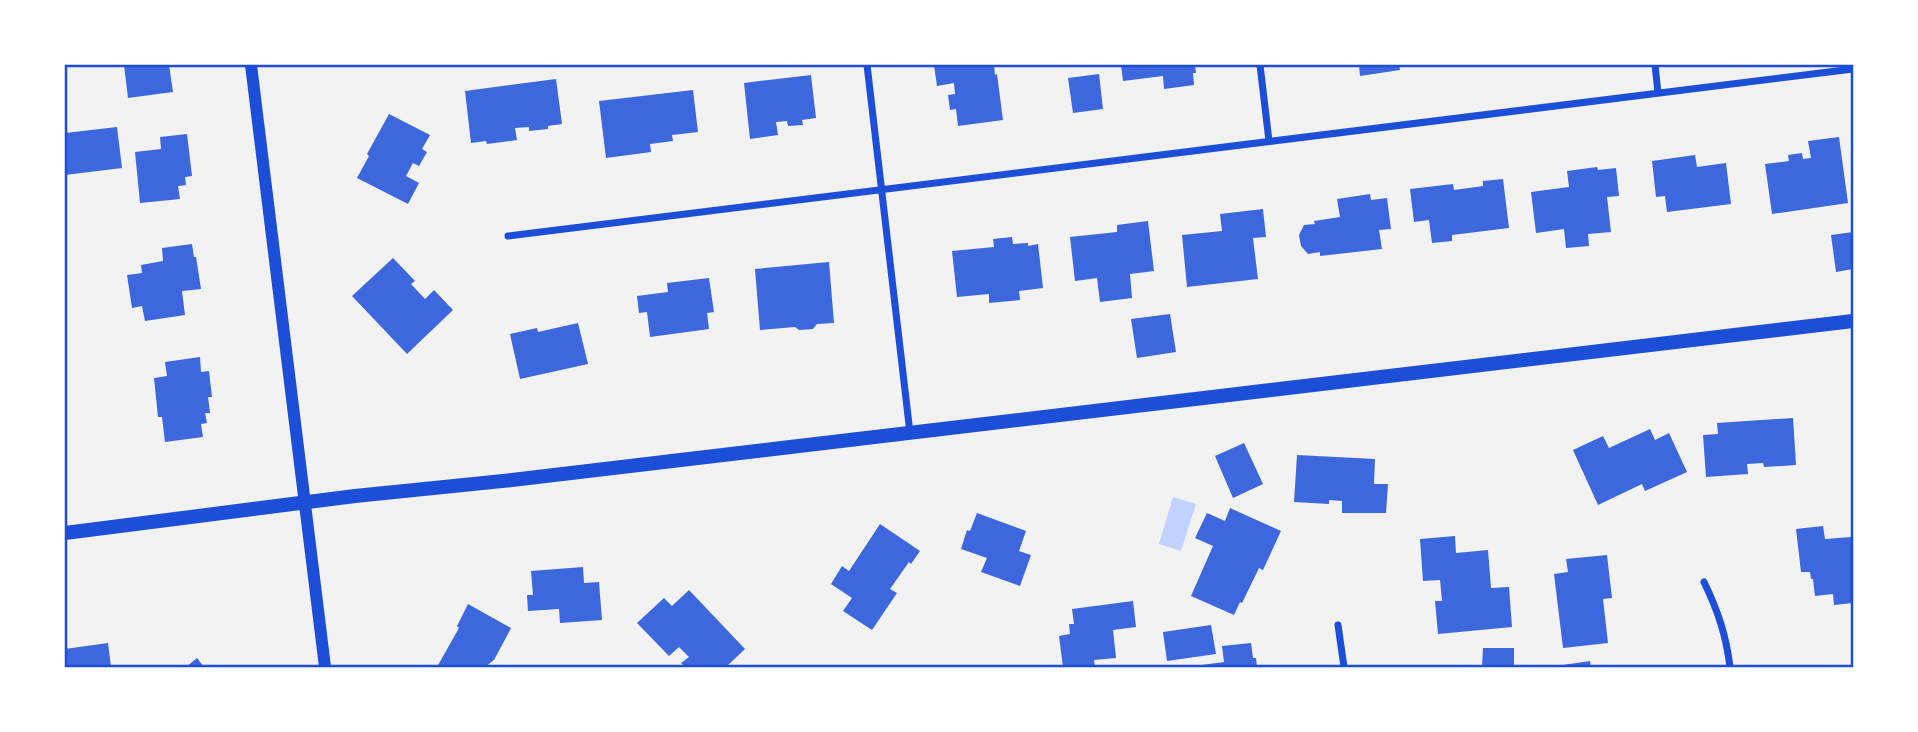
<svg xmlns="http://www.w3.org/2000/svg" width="1918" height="732" font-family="'Fira Sans',sans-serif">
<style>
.water{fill:#bfd3fe}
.building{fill:#3d67dc}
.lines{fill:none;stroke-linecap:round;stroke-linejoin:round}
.minor{stroke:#1d4ed8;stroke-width:7}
.tertiary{stroke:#1d4ed8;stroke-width:12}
.secondary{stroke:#1d4ed8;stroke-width:14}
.neatline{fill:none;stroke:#1d4ed8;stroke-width:2.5}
</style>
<rect width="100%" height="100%" fill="#f2f2f2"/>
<path class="water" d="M 1173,497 L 1196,504 L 1181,551 L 1159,544 Z"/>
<path class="building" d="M 124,65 L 169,65 L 173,92 L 128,98 Z
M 934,65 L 994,65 L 995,75 L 997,74 L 1003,120 L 958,126 L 956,109 L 950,110 L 948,95 L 955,94 L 954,83 L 937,86 Z
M 1121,65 L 1195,65 L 1196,73 L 1193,73 L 1194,85 L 1164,89 L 1163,76 L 1123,81 Z
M 1359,65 L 1399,65 L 1400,70 L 1360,76 Z
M 1099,74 L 1103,109 L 1073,113 L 1068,78 Z
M 811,75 L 816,118 L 802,120 L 803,125 L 788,126 L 787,121 L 776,122 L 778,135 L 750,139 L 744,83 Z
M 556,79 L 562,124 L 548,126 L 548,129 L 529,131 L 529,127 L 515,128 L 517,140 L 487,144 L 486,141 L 471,143 L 465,91 Z
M 693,90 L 698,132 L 672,135 L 673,141 L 650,144 L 651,152 L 606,158 L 599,101 Z
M 389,114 L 430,135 L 422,149 L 427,152 L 419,166 L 413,163 L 406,176 L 419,183 L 408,204 L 357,178 L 369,156 L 367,154 Z
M 117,127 L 122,168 L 65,175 L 65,133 Z
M 187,134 L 192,176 L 185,177 L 186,185 L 178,186 L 180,199 L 140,203 L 135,152 L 161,149 L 160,137 Z
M 1839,137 L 1848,203 L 1772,214 L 1765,164 L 1789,161 L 1788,155 L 1802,153 L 1803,159 L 1811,158 L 1808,141 Z
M 1695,155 L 1697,167 L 1726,163 L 1731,204 L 1667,212 L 1665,196 L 1656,197 L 1652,161 Z
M 1597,167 L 1598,170 L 1616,168 L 1619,196 L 1607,197 L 1611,232 L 1588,234 L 1589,246 L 1566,248 L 1564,229 L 1536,233 L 1531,192 L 1569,187 L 1567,171 Z
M 1503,179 L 1509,228 L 1452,235 L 1452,241 L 1432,243 L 1429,220 L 1414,222 L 1410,189 L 1453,184 L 1454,190 L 1483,186 L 1483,181 Z
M 1370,194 L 1371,200 L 1387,198 L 1391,229 L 1379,230 L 1382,249 L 1320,256 L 1320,252 L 1308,254 L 1301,246 L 1299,235 L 1304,225 L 1315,224 L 1314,221 L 1340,217 L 1337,199 Z
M 1263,209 L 1266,237 L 1253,238 L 1258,279 L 1187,287 L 1182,235 L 1222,231 L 1220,214 Z
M 1148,221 L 1154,271 L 1130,274 L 1132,298 L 1100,302 L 1097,278 L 1075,281 L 1070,237 L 1117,232 L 1117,225 Z
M 1853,232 L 1853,269 L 1836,272 L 1831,235 Z
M 1012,237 L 1013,244 L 1028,243 L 1028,246 L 1038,244 L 1043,288 L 1019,291 L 1020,300 L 989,303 L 989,294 L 957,297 L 952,251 L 994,247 L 993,239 Z
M 192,244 L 194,257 L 196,257 L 201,289 L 182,291 L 185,315 L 145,321 L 142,306 L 132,308 L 127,275 L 142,273 L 141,265 L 163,261 L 162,248 Z
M 393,258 L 415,281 L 411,284 L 425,299 L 434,290 L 453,310 L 407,354 L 352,296 Z
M 829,262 L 834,323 L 817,324 L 813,329 L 799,330 L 795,327 L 760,330 L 755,269 Z
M 709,278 L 714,312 L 707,313 L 709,329 L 650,337 L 647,312 L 639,313 L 637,296 L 668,292 L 667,283 Z
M 1170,314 L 1176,352 L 1137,358 L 1131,319 Z
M 578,323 L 588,364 L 520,379 L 510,334 L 537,328 L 538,332 Z
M 200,357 L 201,372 L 209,371 L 212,397 L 208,397 L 210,413 L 205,413 L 207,423 L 201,424 L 203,437 L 165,442 L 162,417 L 158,417 L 154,378 L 167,376 L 165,362 Z
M 1793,418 L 1796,465 L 1764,467 L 1763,463 L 1747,464 L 1748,474 L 1706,477 L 1703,435 L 1718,434 L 1717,423 Z
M 1650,429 L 1655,440 L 1669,433 L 1687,472 L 1645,491 L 1642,484 L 1598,505 L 1573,450 L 1603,436 L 1609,448 Z
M 1244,443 L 1263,484 L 1233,498 L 1215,456 Z
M 1297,455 L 1375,459 L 1374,484 L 1388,484 L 1386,513 L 1342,513 L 1342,501 L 1329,500 L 1329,504 L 1294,502 Z
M 1230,508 L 1281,531 L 1263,570 L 1259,568 L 1242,603 L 1240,602 L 1234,615 L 1191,596 L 1213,546 L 1195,538 L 1207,513 L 1225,521 Z
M 977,513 L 1026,531 L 1019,551 L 1031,555 L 1020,586 L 981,572 L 987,558 L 961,549 L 967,530 L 970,531 Z
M 880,524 L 920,551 L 911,564 L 909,562 L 890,589 L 897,593 L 872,630 L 843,611 L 852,598 L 831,584 L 842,566 L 849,571 Z
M 1823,526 L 1825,539 L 1851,537 L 1853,562 L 1853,603 L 1834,605 L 1833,594 L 1815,596 L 1813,579 L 1811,579 L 1810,572 L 1801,572 L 1796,529 Z
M 1455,536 L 1456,553 L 1488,550 L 1491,588 L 1509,587 L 1512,627 L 1438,634 L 1435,601 L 1442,601 L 1440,580 L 1423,581 L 1420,539 Z
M 1607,555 L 1612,598 L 1603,599 L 1608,643 L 1563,648 L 1554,574 L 1568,572 L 1566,559 Z
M 583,567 L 584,583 L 599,582 L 602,620 L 560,623 L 559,609 L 528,611 L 527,595 L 533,595 L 531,571 Z
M 689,590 L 745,649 L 726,667 L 685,667 L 681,663 L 689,657 L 679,647 L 669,656 L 637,623 L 664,598 L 672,606 Z
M 1133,601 L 1136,627 L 1113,630 L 1116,658 L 1094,660 L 1095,667 L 1063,667 L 1059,636 L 1070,634 L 1069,624 L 1074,624 L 1072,609 Z
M 468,604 L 511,628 L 494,660 L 485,667 L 437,667 L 459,628 L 457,626 Z
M 1211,625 L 1216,654 L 1167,661 L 1163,632 Z
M 108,643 L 111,667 L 65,667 L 65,649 Z
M 1251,643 L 1253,658 L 1256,658 L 1257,667 L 1195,667 L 1194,666 L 1224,662 L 1222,646 Z
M 1483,648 L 1514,648 L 1514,667 L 1482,667 Z
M 197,658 L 204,667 L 186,667 Z
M 1590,661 L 1591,667 L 1556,667 L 1556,666 Z"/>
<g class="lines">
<path class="minor" d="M 867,65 L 910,433
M 1260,65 L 1269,141
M 1655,65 L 1658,93
M 508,236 L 1853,69
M 1704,582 C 1718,611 1726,635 1730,667
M 1338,625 L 1344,667"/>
<path class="tertiary" d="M 251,65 L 325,667"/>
<path class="secondary" d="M 65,533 L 355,496 L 512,480 L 1853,321"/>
</g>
<rect width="1918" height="732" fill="none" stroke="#ffffff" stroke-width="133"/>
<rect x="66" y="66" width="1786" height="600" class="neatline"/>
</svg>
